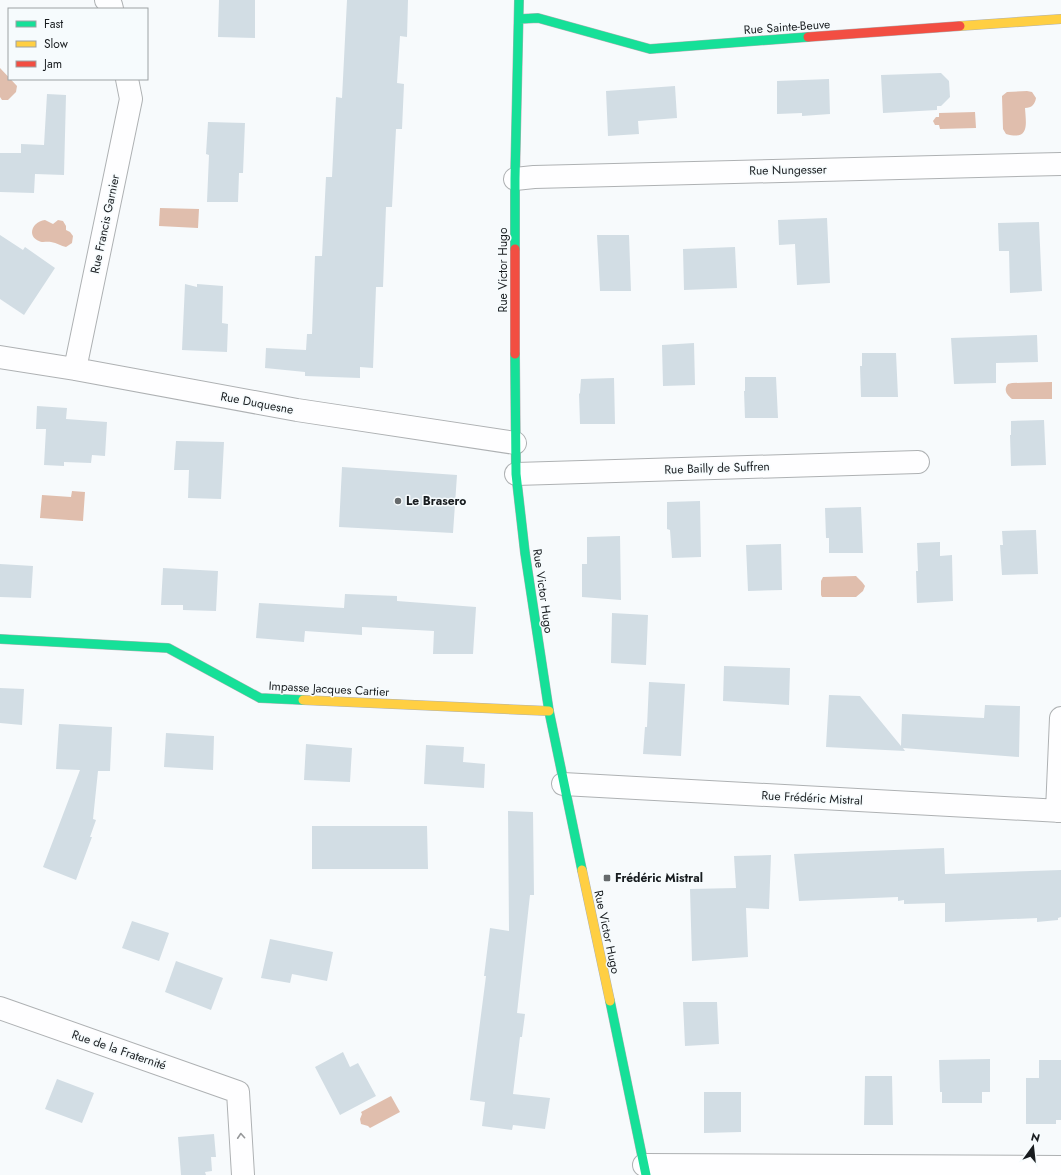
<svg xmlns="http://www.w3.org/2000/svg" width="1061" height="1175" font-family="Jost,sans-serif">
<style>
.water{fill:#e0bead}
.building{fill:#d2dde4}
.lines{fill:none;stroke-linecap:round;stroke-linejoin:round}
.street-casing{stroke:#aeb1b3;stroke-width:24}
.fast-casing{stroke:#aeb1b3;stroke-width:10}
.slow-casing{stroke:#aeb1b3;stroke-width:10}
.jam-casing{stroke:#aeb1b3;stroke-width:10}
.street{stroke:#fefeff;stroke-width:22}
.fast{stroke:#16e098;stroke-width:9}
.slow{stroke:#ffcf43;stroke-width:9}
.jam{stroke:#f24e42;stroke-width:9}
.oneway{stroke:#96989a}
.poi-dot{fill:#666a6c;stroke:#f6fbfd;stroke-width:1.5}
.labels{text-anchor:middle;stroke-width:3;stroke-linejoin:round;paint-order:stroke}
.street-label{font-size:12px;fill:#181c1f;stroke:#f6fbfd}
.poi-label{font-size:12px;font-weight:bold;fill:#181c1f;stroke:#f6fbfd;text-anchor:start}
</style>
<rect width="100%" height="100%" fill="#f7fafc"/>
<path class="water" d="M 0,68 L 17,86 L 16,92 L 8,100 L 2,100 L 0,97 Z
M 1027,91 L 1032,92 L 1036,98 C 1035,104 1032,108 1025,108 C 1026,124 1030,141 1006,134 L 1003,129 L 1002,96 L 1007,92 Z
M 975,112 L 976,128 L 940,129 L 939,125 L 935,125 L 933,121 L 936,117 L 939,117 L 939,113 Z
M 160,208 L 199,209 L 198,228 L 159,226 Z
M 45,220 L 53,224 L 58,220 L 63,221 L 66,226 L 66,230 L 70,232 L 73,236 L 72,243 L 66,247 C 61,246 57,243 51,242 C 47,241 42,243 39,241 C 26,236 33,221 45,220 Z
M 1052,382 L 1052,399 L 1012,399 C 1007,395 1003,390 1008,384 L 1012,383 Z
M 72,491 L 85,492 L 83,521 L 40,518 L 42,495 L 71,497 Z
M 856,576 L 862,582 L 865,586 L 863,591 L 856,597 L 822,597 L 821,595 L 821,581 L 823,577 Z
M 391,1096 L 400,1112 L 370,1128 L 368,1126 L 361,1124 L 360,1119 L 362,1114 L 361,1112 Z"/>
<path class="building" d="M 219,0 L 255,0 L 255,38 L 218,37 Z
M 347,0 L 408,0 L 407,37 L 400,36 L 397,83 L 404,84 L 402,129 L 396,129 L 392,207 L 386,207 L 383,287 L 376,287 L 373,368 L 360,367 L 360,378 L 305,376 L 305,372 L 265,368 L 266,348 L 306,350 L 307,334 L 312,334 L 315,256 L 322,256 L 326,177 L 332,177 L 336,97 L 342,98 Z
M 941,73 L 949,81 L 950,97 L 941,106 L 937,106 L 937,110 L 883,113 L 881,75 Z
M 829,79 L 830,114 L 802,116 L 802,113 L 777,114 L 777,81 Z
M 675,86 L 677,118 L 638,121 L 639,134 L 608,136 L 606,91 Z
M 47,94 L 66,95 L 64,175 L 35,174 L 34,193 L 0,192 L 0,153 L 21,153 L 21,144 L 44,145 Z
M 208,122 L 245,123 L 243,173 L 239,173 L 238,202 L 207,202 L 209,155 L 206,154 Z
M 827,218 L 830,283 L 797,285 L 795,244 L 779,245 L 778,220 Z
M 1039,222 L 1042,291 L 1010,293 L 1009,251 L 999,251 L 998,223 Z
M 0,235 L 23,250 L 25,247 L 55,268 L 24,315 L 0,299 Z
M 597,235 L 629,235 L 631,291 L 600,291 Z
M 735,247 L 737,288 L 684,290 L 683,249 Z
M 185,284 L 197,287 L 197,284 L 223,286 L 222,323 L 228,324 L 227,352 L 182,350 Z
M 1037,335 L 1038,362 L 996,363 L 996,383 L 954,384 L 951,338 Z
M 694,343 L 695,385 L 663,386 L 662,345 Z
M 862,353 L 896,353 L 898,397 L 861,397 L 860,366 L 862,366 Z
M 745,377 L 776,377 L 778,418 L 745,418 L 744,391 L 745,391 Z
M 614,378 L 615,424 L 580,424 L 579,394 L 580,393 L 581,379 Z
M 37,406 L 67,408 L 66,419 L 107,422 L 105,456 L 92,455 L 91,463 L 64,462 L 64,466 L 44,465 L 46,429 L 36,429 Z
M 1044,420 L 1046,465 L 1011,466 L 1010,435 L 1011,435 L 1011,421 Z
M 176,441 L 224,442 L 221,499 L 188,498 L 189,470 L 174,470 Z
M 342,467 L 457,475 L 453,533 L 339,527 Z
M 700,501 L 701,557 L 672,558 L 670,530 L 667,529 L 667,502 Z
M 861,507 L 863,553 L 829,553 L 829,538 L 826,538 L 825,508 Z
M 1036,530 L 1038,574 L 1002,575 L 1000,545 L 1003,545 L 1002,531 Z
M 620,536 L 621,600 L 582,597 L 582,564 L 587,564 L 587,537 Z
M 940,542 L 940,556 L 952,555 L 953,601 L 917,603 L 916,571 L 918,571 L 917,543 Z
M 781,544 L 782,590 L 748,591 L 746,545 Z
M 0,564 L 33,566 L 31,598 L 0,597 Z
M 163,568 L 218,571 L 216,611 L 183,610 L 183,605 L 161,605 Z
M 345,594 L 397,596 L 397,601 L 476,607 L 473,654 L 433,654 L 434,631 L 362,627 L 362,635 L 305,631 L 304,642 L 256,638 L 259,603 L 344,608 Z
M 612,613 L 648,615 L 646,665 L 611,663 Z
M 724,666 L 790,668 L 789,705 L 723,701 Z
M 649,682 L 685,684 L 681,756 L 643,754 L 645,727 L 647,727 Z
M 0,688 L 24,689 L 22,725 L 0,723 Z
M 829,695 L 860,696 L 901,746 L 902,714 L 984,718 L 985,705 L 1020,706 L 1019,757 L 903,748 L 905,751 L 826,747 Z
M 59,724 L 112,727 L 110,771 L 98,771 L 93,819 L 96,820 L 90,837 L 92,837 L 76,880 L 43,867 L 80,770 L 56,769 Z
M 166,733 L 214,736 L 213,770 L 164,767 Z
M 306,744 L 352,748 L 350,782 L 304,780 Z
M 426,745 L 464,747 L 463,762 L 485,764 L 484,788 L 424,784 Z
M 508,811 L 533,812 L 534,895 L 530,895 L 517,1013 L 525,1014 L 522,1037 L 520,1037 L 513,1094 L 550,1098 L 545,1129 L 513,1125 L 512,1130 L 482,1126 L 485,1102 L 470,1100 L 486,976 L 484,976 L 490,928 L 509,931 Z
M 312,826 L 427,826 L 428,869 L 312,869 Z
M 944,848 L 945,874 L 1061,870 L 1061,917 L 1058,918 L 1058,920 L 1037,922 L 1037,918 L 945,922 L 945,903 L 904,904 L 904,900 L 898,901 L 898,897 L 799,901 L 794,854 Z
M 771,855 L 769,909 L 746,908 L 748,957 L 692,961 L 690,889 L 736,888 L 734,856 Z
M 132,921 L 169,933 L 159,961 L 122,948 Z
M 270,939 L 333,952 L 327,981 L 292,974 L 290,983 L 261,978 Z
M 176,961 L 223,978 L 211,1010 L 165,992 Z
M 683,1002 L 717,1002 L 719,1044 L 685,1046 Z
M 343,1052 L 350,1067 L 358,1063 L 376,1096 L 340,1115 L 315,1067 Z
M 990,1059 L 990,1092 L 982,1092 L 982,1103 L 942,1103 L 942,1092 L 940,1092 L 939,1060 Z
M 1039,1060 L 1061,1060 L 1061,1120 L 1056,1120 L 1056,1124 L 1026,1124 L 1026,1078 L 1039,1078 Z
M 865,1076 L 892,1076 L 893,1125 L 864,1125 Z
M 57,1079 L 94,1093 L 82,1123 L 45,1109 Z
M 704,1092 L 741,1092 L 741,1132 L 704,1133 Z
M 214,1134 L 216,1157 L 211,1157 L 212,1171 L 205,1172 L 206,1175 L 181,1175 L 178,1137 Z"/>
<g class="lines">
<g class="street-casing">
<path id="street" d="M 106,0 L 111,5 L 112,9
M 515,179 L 534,177 L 1061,164
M 0,357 L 75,369 L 297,410 L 515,443
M 75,369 L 131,99 L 127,79
M 516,474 L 918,462
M 563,784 L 1061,811
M 1057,811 L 1061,718
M 0,1008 L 238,1092 L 243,1175
M 644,1165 L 1061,1167"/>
</g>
<g class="fast-casing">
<path id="fast" d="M 519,19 L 538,18 L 650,49 L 808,37
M 515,249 L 515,179 L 519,0
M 515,354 L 516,474 L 525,553 L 549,711 L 582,870
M 0,639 L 168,648 L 260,698 L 303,700
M 610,1001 L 646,1175"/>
</g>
<g class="slow-casing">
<path id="slow" d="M 960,26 L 1061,19
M 303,700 L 549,711
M 582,870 L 610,1001"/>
</g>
<g class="jam-casing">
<path id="jam" d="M 808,37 L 960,26
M 515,249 L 515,354"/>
</g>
<use href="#street" class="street"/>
<use href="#fast" class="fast"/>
<use href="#slow" class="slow"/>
<use href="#jam" class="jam"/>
</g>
<defs><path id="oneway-chevron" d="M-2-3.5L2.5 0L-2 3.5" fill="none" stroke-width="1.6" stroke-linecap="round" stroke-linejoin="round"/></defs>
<use class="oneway" href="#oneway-chevron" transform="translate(241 1136) rotate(-94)"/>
<g class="poi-dot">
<circle cx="398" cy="501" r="4"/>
<rect x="603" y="874" width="8" height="8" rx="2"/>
</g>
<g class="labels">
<g class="street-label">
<text transform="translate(787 27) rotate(-4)" y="4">Rue Sainte-Beuve</text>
<text transform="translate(788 170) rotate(-1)" y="4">Rue Nungesser</text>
<text transform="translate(105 224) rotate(-78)" y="4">Rue Francis Garnier</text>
<text transform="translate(503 270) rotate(-90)" y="4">Rue Victor Hugo</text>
<text transform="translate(257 403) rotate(11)" y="4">Rue Duquesne</text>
<text transform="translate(717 468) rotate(-2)" y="4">Rue Bailly de Suffren</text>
<text transform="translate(543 591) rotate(82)" y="4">Rue Victor Hugo</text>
<text transform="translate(329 689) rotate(3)" y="4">Impasse Jacques Cartier</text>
<text transform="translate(812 798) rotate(3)" y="4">Rue Frédéric Mistral</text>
<text transform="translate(607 932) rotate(78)" y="4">Rue Victor Hugo</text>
<text transform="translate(119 1050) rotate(19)" y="4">Rue de la Fraternité</text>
</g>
<g class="poi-label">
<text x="406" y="505">Le Brasero</text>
<text x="615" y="882">Frédéric Mistral</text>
</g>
</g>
<rect x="8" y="8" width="140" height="72" fill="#f6fbfd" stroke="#9da2a4"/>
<rect x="16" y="21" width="20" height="6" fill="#16e098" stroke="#9da2a4"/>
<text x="44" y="28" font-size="12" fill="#181c1f">Fast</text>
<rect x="16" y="41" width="20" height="6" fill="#ffcf43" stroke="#9da2a4"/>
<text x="44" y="48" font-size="12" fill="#181c1f">Slow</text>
<rect x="16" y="61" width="20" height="6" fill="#f24e42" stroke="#9da2a4"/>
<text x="44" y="68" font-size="12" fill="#181c1f">Jam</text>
<g transform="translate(1033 1147) rotate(15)" stroke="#f6fbfd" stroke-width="3" paint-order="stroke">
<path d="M0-3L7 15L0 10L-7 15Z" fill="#181c1f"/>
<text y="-6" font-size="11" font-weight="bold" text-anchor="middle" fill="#181c1f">N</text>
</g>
</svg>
